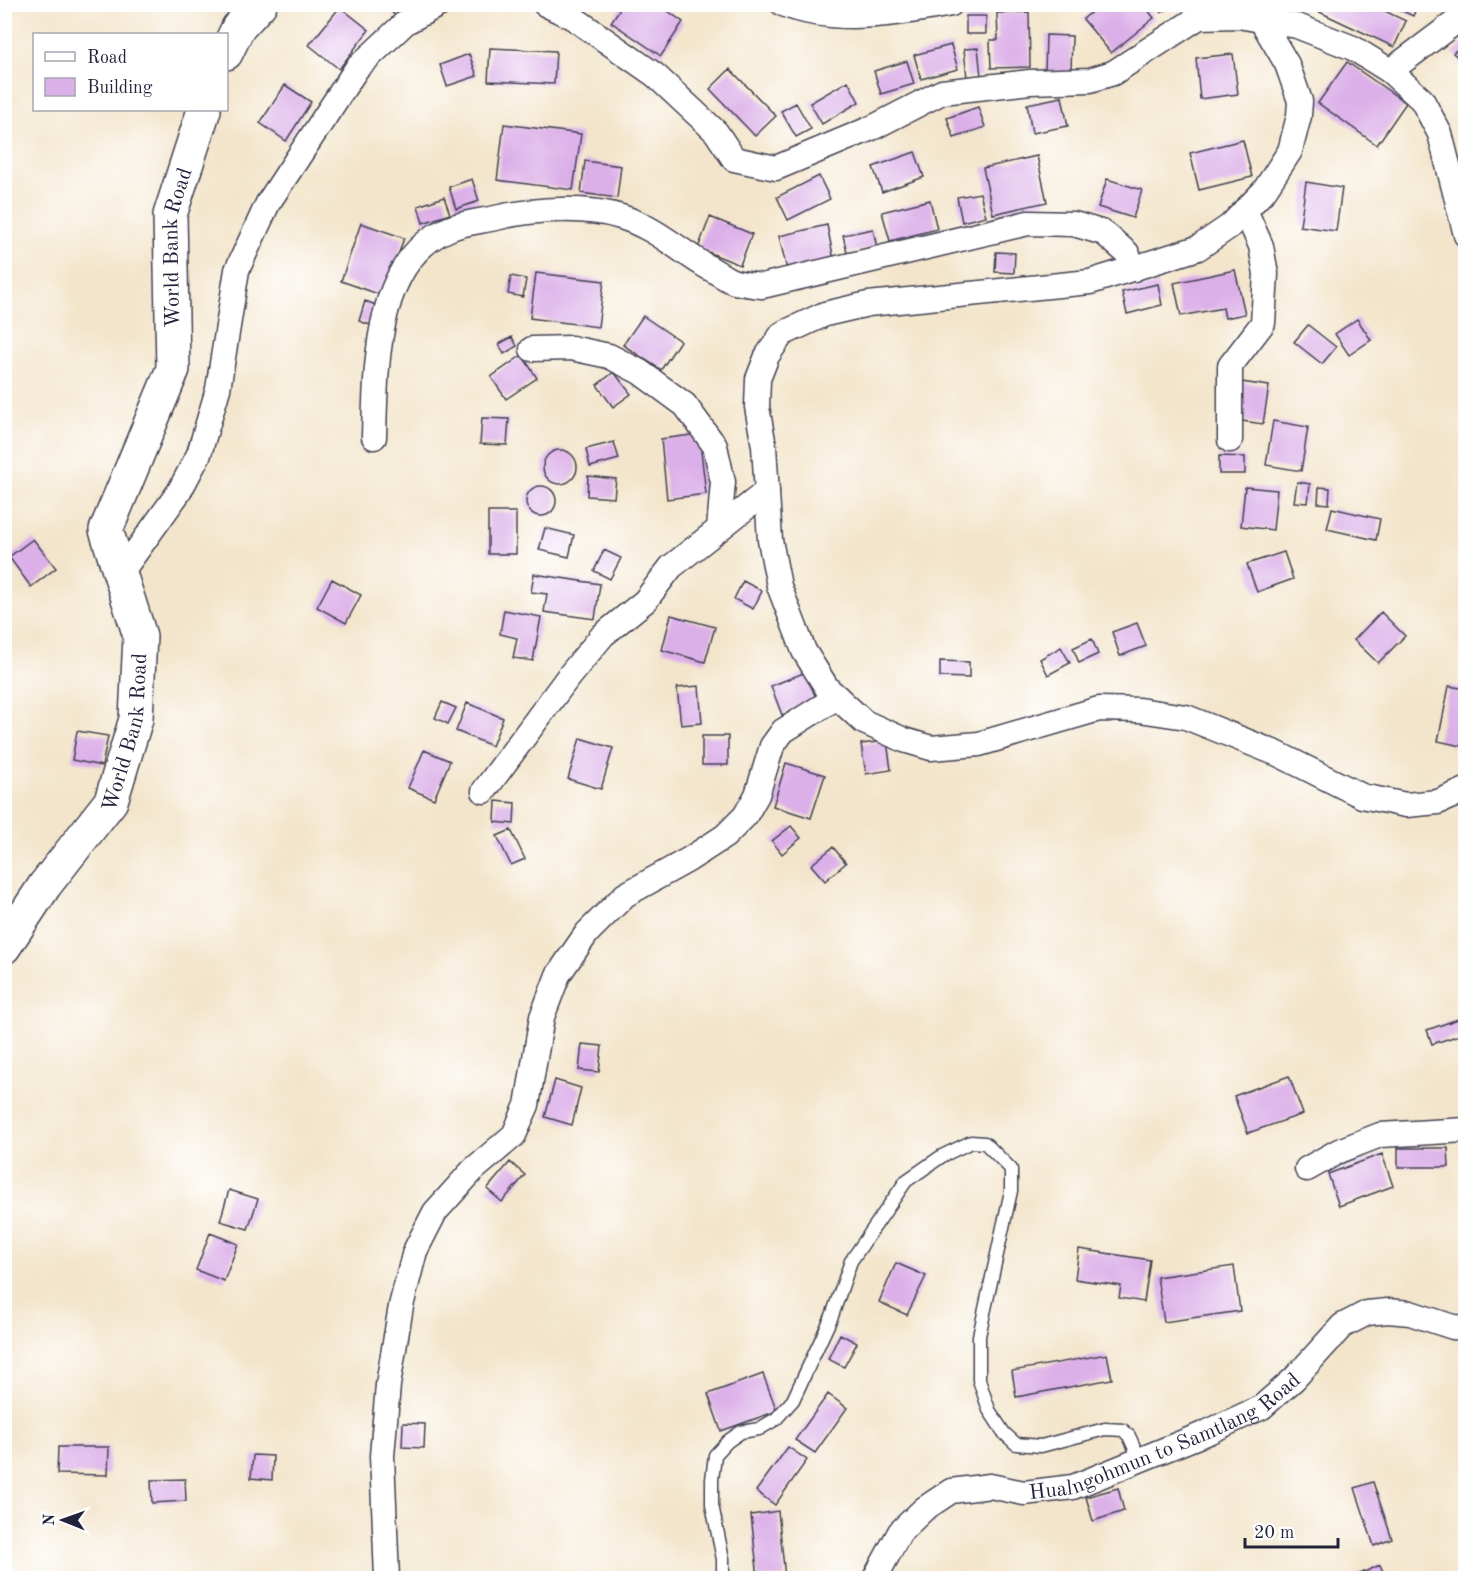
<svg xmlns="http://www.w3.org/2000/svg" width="1470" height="1583" font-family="'Old Standard TT',serif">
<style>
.building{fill:#dbafe8}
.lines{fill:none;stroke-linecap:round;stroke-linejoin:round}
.lane-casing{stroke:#413f51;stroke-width:15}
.street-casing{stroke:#413f51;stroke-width:27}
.primary-casing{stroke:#413f51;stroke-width:36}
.lane{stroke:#fff;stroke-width:12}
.street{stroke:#fff;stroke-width:24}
.primary{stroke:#fff;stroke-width:33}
.labels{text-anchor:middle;stroke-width:5;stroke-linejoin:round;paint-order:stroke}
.street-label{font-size:21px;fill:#22223b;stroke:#fff}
</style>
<rect width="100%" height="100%" fill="#fff"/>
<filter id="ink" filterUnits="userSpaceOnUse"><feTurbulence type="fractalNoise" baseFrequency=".0167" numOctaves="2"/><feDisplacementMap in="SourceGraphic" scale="12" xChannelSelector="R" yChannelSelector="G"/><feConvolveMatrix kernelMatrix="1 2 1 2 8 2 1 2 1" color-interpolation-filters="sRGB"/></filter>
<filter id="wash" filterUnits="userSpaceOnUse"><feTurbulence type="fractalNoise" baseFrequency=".008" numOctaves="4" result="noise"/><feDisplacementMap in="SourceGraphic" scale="24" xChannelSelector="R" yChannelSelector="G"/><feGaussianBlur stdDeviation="1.35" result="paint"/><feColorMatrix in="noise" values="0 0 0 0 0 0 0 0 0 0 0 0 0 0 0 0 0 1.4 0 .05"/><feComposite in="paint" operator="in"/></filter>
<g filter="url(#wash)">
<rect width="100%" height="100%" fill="#f3e5cb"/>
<g id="blocks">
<path class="building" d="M 385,4 L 407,4 L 395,16 Z
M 623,4 L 658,4 L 683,22 L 661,56 L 611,22 Z
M 1156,4 L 1174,4 L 1161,13 Z
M 1310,4 L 1370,4 L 1406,21 L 1394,47 L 1309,7 Z
M 1388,4 L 1418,4 L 1413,16 Z
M 1100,5 L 1144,5 L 1154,18 L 1111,53 L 1083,19 Z
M 340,7 L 369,30 L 339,69 L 309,45 Z
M 1029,12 L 1030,67 L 991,68 L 990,40 L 998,40 L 997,13 Z
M 966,16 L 986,16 L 986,34 L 966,34 Z
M 1046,35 L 1072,36 L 1071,72 L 1045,72 Z
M 1466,41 L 1466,65 L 1453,53 Z
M 951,45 L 958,69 L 921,79 L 914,55 Z
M 490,48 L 556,51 L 554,84 L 488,81 Z
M 978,48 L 981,76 L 967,78 L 964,49 Z
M 469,54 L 477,76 L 447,86 L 440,65 Z
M 1233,54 L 1238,94 L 1200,99 L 1196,58 Z
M 907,61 L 914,84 L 881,94 L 874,71 Z
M 1347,62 L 1406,103 L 1377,145 L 1318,103 Z
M 730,69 L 776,116 L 755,136 L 710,89 Z
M 848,81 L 859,102 L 822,124 L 810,103 Z
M 285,85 L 311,102 L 286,141 L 260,123 Z
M 1062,97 L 1068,126 L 1032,133 L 1027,104 Z
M 796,103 L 811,129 L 796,137 L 781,111 Z
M 978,107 L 985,127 L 954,138 L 947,118 Z
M 504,124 L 581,134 L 573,190 L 497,180 Z
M 1243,140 L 1252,177 L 1199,190 L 1190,153 Z
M 915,152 L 924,177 L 882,192 L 873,167 Z
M 1037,156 L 1047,202 L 993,214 L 983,168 Z
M 585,161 L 621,166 L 617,198 L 581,193 Z
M 819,176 L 830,199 L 788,220 L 777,197 Z
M 472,179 L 479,201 L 456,209 L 449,187 Z
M 1107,179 L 1142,190 L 1133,218 L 1098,207 Z
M 1306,182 L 1342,188 L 1336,231 L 1300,226 Z
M 980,193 L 986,216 L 962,222 L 957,197 Z
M 444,197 L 450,214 L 423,223 L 418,206 Z
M 930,200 L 937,229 L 890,241 L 882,212 Z
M 710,217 L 752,234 L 740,265 L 698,248 Z
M 361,223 L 404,238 L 384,296 L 341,281 Z
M 827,225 L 834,260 L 787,270 L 779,236 Z
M 873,229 L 877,248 L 847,253 L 843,235 Z
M 996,252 L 1015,253 L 1014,273 L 995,272 Z
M 1235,270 L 1245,314 L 1225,318 L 1223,308 L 1181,316 L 1174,283 Z
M 536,273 L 604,281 L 598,327 L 530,318 Z
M 511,276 L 526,279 L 523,297 L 508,294 Z
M 1158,284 L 1162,305 L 1127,314 L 1122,292 Z
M 365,301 L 379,306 L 373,326 L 359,321 Z
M 643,316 L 680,341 L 661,370 L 623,345 Z
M 1357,319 L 1371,340 L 1349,355 L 1335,334 Z
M 1308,325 L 1336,347 L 1322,364 L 1294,342 Z
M 512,337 L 517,346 L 504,354 L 499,344 Z
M 522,355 L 537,378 L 506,399 L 491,377 Z
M 614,372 L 631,394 L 613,407 L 597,385 Z
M 1241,382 L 1269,386 L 1263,424 L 1235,420 Z
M 482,418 L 509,419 L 507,445 L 480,444 Z
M 1273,421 L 1308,427 L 1301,471 L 1266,465 Z
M 699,434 L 706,494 L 667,499 L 661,439 Z
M 614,442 L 619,459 L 590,467 L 586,449 Z
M543 467a17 17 0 1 1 34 0a17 17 0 1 1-34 0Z
M 1219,456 L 1245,457 L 1245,474 L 1219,474 Z
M 588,476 L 616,479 L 614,498 L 587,496 Z
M 1297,482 L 1310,484 L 1308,503 L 1294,502 Z
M526 501a15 15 0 1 1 30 0a15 15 0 1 1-30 0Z
M 1245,487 L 1277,490 L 1273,530 L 1241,526 Z
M 1319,487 L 1330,488 L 1329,504 L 1318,503 Z
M 1332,508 L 1380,519 L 1376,540 L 1327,529 Z
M 488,512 L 516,512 L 516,554 L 488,554 Z
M 545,528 L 574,535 L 569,557 L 539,550 Z
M 33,539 L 56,568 L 31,587 L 9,557 Z
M 604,550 L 621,558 L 610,579 L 594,571 Z
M 1284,552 L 1293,579 L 1257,592 L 1247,564 Z
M 534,574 L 600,584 L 595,619 L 544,612 L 547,594 L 531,592 Z
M 332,579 L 361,595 L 346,623 L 317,607 Z
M 743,581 L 762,591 L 753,609 L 734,599 Z
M 504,610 L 541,617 L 533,661 L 513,658 L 517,638 L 500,634 Z
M 1381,612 L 1405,636 L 1378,663 L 1354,640 Z
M 671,615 L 715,627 L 705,662 L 662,650 Z
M 1137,623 L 1146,646 L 1120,656 L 1112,632 Z
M 1092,639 L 1098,654 L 1079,663 L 1073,648 Z
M 1061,647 L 1070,663 L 1048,675 L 1040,659 Z
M 940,661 L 969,662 L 969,678 L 940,677 Z
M 806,672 L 817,701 L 782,715 L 771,686 Z
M 699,686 L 702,723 L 681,725 L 677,688 Z
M 1449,686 L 1466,689 L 1466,747 L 1438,741 Z
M 442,702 L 456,708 L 448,724 L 435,718 Z
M 467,703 L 503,718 L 492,746 L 456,731 Z
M 77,731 L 108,736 L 102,766 L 72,760 Z
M 702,736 L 728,736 L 728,765 L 702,765 Z
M 580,738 L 613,748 L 601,789 L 568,779 Z
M 887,741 L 891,770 L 866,774 L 861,744 Z
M 424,750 L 450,761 L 434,799 L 408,788 Z
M 786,763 L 825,775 L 811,818 L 773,806 Z
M 496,801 L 515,803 L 514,824 L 495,822 Z
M 791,826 L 801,838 L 782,854 L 772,841 Z
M 511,830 L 525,859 L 511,865 L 497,836 Z
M 833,847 L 846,863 L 825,881 L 811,865 Z
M 1461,1018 L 1466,1033 L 1432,1044 L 1427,1030 Z
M 582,1044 L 602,1046 L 599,1072 L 579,1070 Z
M 1289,1076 L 1303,1114 L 1248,1133 L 1234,1096 Z
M 555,1080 L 581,1088 L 572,1125 L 545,1117 Z
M 1398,1148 L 1448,1148 L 1449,1167 L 1398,1167 Z
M 1382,1154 L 1393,1186 L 1339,1206 L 1328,1174 Z
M 510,1162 L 525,1175 L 502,1202 L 487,1189 Z
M 229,1190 L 258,1199 L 248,1229 L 220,1221 Z
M 210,1233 L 238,1244 L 224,1281 L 196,1270 Z
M 1079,1249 L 1150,1260 L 1144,1302 L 1119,1298 L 1121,1286 L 1075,1279 Z
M 896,1263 L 926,1276 L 907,1315 L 879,1302 Z
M 1234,1266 L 1240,1311 L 1164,1322 L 1157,1277 Z
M 840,1334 L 857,1343 L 844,1367 L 828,1359 Z
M 1107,1354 L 1112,1379 L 1016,1397 L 1012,1371 Z
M 763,1374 L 777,1411 L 721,1431 L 708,1394 Z
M 828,1394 L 847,1408 L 815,1453 L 795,1440 Z
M 403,1423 L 425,1424 L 424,1448 L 402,1447 Z
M 58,1447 L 109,1447 L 108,1475 L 57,1474 Z
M 788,1447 L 807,1460 L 775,1505 L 756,1491 Z
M 253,1455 L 273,1456 L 272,1480 L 251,1478 Z
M 185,1479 L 186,1501 L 152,1503 L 151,1480 Z
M 1373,1482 L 1392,1539 L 1374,1546 L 1355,1488 Z
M 1118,1488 L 1124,1511 L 1093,1521 L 1086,1497 Z
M 778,1511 L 785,1577 L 758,1578 L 751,1515 Z
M 1380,1565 L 1386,1578 L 1351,1578 Z"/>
</g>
</g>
<g filter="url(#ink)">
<use href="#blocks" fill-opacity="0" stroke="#413f51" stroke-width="1.5"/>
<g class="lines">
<g class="lane-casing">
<path id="lane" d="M 723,1578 L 723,1559 L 712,1505 L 712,1480 L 715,1455 L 728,1441 L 741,1432 L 759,1429 L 776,1419 L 793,1400 L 832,1316 L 851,1261 L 906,1181 L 942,1156 L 971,1142 L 985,1143 L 1011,1169 L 1011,1191 L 979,1336 L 979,1380 L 989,1410 L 1004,1433 L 1016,1444 L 1041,1446 L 1105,1429 L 1123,1430 L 1129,1436 L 1140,1460"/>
</g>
<g class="street-casing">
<g id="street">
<path d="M 545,4 L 572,17 L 655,75 L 716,132 L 734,159 L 776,168 L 874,127 L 942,92 L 1030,82 L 1090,80 L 1113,73 L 1199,17 L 1238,16 L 1297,26 L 1353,48 L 1390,71 L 1422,100 L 1440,134 L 1466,235"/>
<path d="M 783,4 C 835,25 899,14 951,4"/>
<path d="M 1261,20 L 1287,64 L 1300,101 L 1299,116 L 1290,151 L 1264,191 L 1230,226 L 1198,248 L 1090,282 L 868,304 L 825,314 L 782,334 L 767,356 L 758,379 L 757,407 L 764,446 L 770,540 L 779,586 L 804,651 L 827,688 L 864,722 L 904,740 L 931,748 L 979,744 L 1099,709 L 1139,710 L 1186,717 L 1278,754 L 1362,796 L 1406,805 L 1438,802 L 1466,790"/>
<path d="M 1390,71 L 1466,14"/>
<path d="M 532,349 L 571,348 L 609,356 L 640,372 L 685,405 L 715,446 L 723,482 L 719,529"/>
<path d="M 374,437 C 376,369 374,258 451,228 C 466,222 484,221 500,217 C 535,209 586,206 621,217 C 655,227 681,252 711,269 C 719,273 727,280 735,282 C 744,284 753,285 762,286 L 1028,223 L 1074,224 L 1104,233 L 1127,253 L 1134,269"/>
<path d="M 1230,440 L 1230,366 L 1263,323 L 1266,274 L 1261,246 L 1245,210"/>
<path d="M 120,574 L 179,492 L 199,454 L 218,389 L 237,270 L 268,203 L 357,68 L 406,22 L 440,4"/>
<path d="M 484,791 L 569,676 L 603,635 L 645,601 L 671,567 L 767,491"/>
<path d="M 1307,1169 L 1339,1151 L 1380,1135 L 1466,1130"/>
<path d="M 387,1578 L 382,1456 L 388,1385 L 401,1306 L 415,1251 L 435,1212 L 473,1170 L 514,1135 L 527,1105 L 542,1017 L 558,975 L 587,933 L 625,895 L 688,860 L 725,836 L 745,816 L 757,795 L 772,746 L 783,731 L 837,697"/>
<path id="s1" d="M 875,1578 L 900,1532 L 924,1509 L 951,1491 L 990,1486 L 1024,1493 L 1073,1487 L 1208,1432 L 1262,1407 L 1294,1379 L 1342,1326 L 1367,1313 L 1388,1311 L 1410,1313 L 1453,1327 L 1466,1328"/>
</g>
</g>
<g class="primary-casing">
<g id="primary">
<path d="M 226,53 L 238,28 L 260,4"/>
<path id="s2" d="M 4,947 L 45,885 L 111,801 L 136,719 L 140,636 L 106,530 L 173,369 L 170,215 L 204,110"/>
</g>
</g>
<use href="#lane" class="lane"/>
<use href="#street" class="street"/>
<use href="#primary" class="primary"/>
</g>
</g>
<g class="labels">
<g class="street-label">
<text dy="7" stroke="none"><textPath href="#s2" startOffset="758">World Bank Road</textPath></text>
<text dy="7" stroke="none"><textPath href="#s2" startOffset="252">World Bank Road</textPath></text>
<text dy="7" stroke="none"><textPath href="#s1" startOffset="345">Hualngohmun to Samtlang Road</textPath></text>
</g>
</g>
<rect width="1470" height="1583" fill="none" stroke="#fff" stroke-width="24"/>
<rect x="33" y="33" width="195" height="78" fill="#ffffff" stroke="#a7a7b1" stroke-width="1.5"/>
<rect x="45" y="52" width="30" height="9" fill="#ffffff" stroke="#a7a7b1" stroke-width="1.5"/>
<text x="87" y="63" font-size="18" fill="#22223b">Road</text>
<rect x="45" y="78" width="30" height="18" fill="#dbafe8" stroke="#a7a7b1" stroke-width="1.5"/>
<text x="87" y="93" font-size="18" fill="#22223b">Building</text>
<g transform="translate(63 1520) rotate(271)" stroke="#ffffff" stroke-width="4.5" paint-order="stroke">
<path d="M0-4.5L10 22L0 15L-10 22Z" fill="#22223b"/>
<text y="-9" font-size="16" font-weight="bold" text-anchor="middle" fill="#22223b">N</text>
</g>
<path d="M1245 1538v9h93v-9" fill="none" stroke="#22223b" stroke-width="3"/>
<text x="1254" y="1538" font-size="18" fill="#22223b" stroke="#ffffff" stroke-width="4.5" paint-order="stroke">20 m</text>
</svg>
